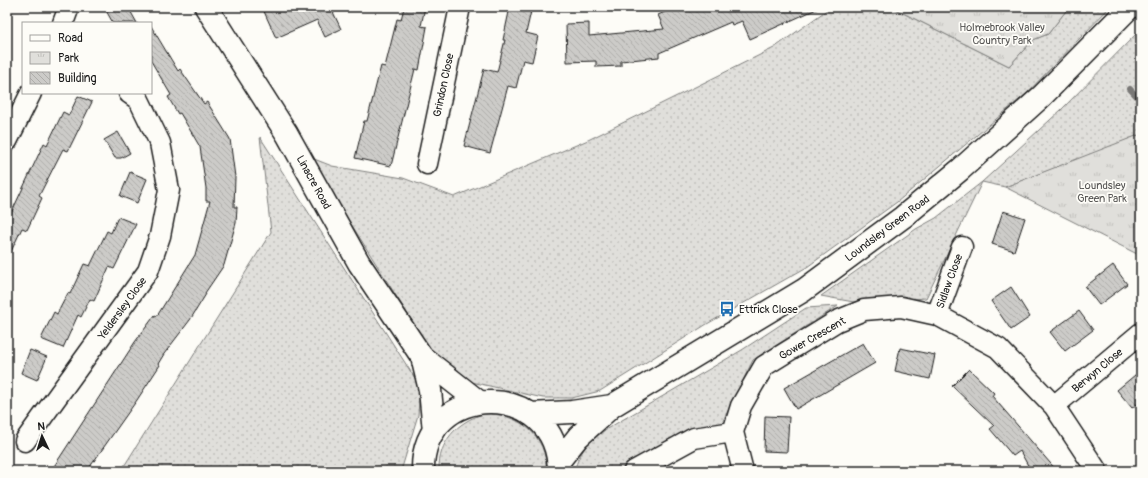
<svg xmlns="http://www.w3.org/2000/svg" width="1148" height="478" font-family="Pangolin,sans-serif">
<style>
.grass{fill:url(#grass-dots);stroke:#7e7e7c}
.park{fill:url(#park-tufts);stroke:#7e7e7c}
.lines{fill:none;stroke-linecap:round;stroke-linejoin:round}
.stream{stroke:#797876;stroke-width:6}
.building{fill:url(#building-back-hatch);stroke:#1c1c1c}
.minor-casing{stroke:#1c1c1c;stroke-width:23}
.tertiary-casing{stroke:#1c1c1c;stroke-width:25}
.secondary-casing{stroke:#1c1c1c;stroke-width:25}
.minor{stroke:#fdfcf7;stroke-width:20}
.tertiary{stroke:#fdfcf7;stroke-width:22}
.secondary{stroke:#fdfcf7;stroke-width:22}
.labels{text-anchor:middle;stroke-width:3.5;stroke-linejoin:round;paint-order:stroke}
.park-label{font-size:11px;fill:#575655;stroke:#fdfcf7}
.street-label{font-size:11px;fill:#1c1c1c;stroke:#fdfcf7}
.poi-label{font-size:11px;fill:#1c1c1c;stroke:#fdfcf7;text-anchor:start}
</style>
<defs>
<pattern id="grass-dots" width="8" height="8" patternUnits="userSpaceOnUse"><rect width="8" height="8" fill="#e0dfdb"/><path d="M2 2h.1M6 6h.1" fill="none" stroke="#c0bfbb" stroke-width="1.8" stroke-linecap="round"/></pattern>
<pattern id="park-tufts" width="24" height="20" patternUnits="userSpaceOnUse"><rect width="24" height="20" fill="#e0dfdb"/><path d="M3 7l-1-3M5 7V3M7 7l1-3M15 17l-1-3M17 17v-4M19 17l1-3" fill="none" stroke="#c0bfbb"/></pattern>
<pattern id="building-back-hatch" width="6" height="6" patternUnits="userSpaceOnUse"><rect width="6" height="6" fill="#cccbc8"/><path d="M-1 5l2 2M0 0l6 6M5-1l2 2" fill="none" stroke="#afaeab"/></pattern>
</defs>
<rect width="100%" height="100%" fill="#fdfcf7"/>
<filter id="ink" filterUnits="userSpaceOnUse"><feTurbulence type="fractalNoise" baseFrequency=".025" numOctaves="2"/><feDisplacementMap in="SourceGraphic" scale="8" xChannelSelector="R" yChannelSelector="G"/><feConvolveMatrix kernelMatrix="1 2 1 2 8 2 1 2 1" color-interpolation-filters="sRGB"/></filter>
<g filter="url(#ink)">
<path class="grass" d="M 831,7 L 891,7 L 1009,66 L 1033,40 L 1048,34 L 1069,7 L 1110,7 L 1026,94 L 897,202 L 807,267 L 707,324 L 600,391 L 572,398 L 543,398 L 467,381 L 432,353 L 309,157 L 332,166 L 403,178 L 454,197 L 588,140 L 774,48 Z
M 1141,29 L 1141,134 L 1108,148 L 1005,187 L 982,182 L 926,298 L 859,303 L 821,296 L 916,229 L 936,218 L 982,182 L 1061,110 Z
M 260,137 L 420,386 L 418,415 L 401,471 L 121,471 L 271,232 Z
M 838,306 L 753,360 L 722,423 L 685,434 L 617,471 L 593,471 L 591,469 L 587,471 L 574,471 C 581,449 587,444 605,430 L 742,350 L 806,308 Z
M 483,414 C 517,412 548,435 546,471 L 439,471 C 438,442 457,422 483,414 Z"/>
<path class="park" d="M 891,7 L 1069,7 L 1048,34 L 1033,40 L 1009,66 Z
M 1141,134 L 1141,256 L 1005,187 Z"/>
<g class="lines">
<path class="stream" d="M 1130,89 L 1141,101"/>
</g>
<path class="building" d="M 104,7 L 128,7 L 137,23 L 113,23 Z
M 262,7 L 346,7 L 333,12 L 341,29 L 325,37 L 317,20 L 276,38 Z
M 404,7 L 425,7 L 421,26 L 427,27 L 419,70 L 415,69 L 391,166 L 355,158 L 364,121 L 367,121 L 381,66 L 385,67 L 397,19 L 401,20 Z
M 510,7 L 532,7 L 526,33 L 538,36 L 532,62 L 523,60 L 516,88 L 508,86 L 490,153 L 464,146 L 484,69 L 497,72 L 505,40 L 503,40 Z
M 676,7 L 821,7 L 750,39 L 742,21 L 732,25 L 731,22 L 659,53 L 659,57 L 621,61 L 621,66 L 596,67 L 596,61 L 567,62 L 566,24 L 589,23 L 589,36 L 664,29 L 658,15 Z
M 151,26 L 178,71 L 180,69 L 204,104 L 207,102 L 230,139 L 235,177 L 234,207 L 237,207 L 236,223 L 224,265 L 205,293 L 206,294 L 190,320 L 164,354 L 158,364 L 160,365 L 137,400 L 87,471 L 51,471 L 135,342 L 155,315 L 157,316 L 195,255 L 210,201 L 206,201 L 206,188 L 200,147 L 180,113 L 178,114 L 168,97 L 171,95 L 151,61 Z
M 78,96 L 92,102 L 68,151 L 63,149 L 39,196 L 42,198 L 27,230 L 22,228 L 7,260 L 7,222 L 44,143 L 47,145 L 63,112 L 69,115 Z
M 118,132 L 130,153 L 121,158 L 115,158 L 104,140 Z
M 130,172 L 147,179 L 137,203 L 120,196 Z
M 1003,211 L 1025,218 L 1014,251 L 992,244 Z
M 118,217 L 136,224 L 114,269 L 109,267 L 94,301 L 90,299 L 81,317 L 78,315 L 63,348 L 41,339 L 54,312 L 57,314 L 68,293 L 70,294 L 84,264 L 90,266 L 107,231 L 111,233 Z
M 1113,265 L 1127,284 L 1099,305 L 1085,287 Z
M 1011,287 L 1030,317 L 1011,330 L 991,301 Z
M 1079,311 L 1093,330 L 1065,351 L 1050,332 Z
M 863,343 L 875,363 L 796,409 L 784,388 Z
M 900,348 L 935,355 L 930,379 L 895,371 Z
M 30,350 L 47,357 L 37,380 L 21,373 Z
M 969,369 L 994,393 L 992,396 L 1057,471 L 1031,471 L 1020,451 L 1013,456 L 1002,443 L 990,429 L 994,426 L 952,386 Z
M 1141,370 L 1141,401 L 1132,408 L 1117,390 Z
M 765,416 L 789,417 L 787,452 L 764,451 Z"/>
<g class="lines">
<g class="minor-casing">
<path id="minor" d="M 63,23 L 69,7
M 7,141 L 31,93
M 427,164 L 460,7
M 937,315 L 962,247
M 1054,406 L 1141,333
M 25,441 L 148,271 L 160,236 L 169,190 L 160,143 L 139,100 L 129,93
M 634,471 L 694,438 L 733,432
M 743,471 L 733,432 L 741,406 L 764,366 L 837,321 L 864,310 L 901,307 L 937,315 L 998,348 L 1054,406 L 1097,471"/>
</g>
<g class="tertiary-casing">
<path id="tertiary" d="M 206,7 L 287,134 L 359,263 L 422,357 L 479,402
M 422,357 L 430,390 L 434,431"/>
</g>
<g class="secondary-casing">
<path id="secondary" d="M 530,414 L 572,412 L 612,406
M 559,461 L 578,437 L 612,406 L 804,290 L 903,217 L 961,169 L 1042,96 L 1130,7
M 423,471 C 421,380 558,378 559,471"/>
</g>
<use href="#minor" class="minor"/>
<use href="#tertiary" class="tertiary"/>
<use href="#secondary" class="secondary"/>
</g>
</g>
<defs>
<g id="bus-bare" transform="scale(1.2)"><path d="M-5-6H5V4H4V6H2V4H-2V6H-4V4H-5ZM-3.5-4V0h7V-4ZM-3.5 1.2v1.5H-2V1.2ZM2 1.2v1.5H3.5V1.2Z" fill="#1f6fb2" stroke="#fdfcf7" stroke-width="2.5" paint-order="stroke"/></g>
</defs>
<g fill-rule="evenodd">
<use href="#bus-bare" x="727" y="309"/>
</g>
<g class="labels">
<g class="park-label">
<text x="1002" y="31">Holmebrook Valley<tspan x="1002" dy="13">Country Park</tspan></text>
<text x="1102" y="189">Loundsley<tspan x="1102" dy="13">Green Park</tspan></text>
</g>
<g class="street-label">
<text transform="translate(443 85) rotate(-78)" y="4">Grindon Close</text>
<text transform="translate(314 182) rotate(61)" y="4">Linacre Road</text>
<text transform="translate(887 228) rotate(-37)" y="4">Loundsley Green Road</text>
<text transform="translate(949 281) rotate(-70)" y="4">Sidlaw Close</text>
<text transform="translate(122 308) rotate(-54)" y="4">Yeldersley Close</text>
<text transform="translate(812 338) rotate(-30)" y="4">Gower Crescent</text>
<text transform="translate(1097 370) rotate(-40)" y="4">Berwyn Close</text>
</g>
<g class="poi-label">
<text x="739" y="313">Ettrick Close</text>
</g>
</g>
<rect width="1148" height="478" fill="none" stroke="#fdfcf7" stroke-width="24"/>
<rect x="12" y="12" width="1124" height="454" fill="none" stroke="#1c1c1c" stroke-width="1.5" filter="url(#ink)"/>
<rect x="22" y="22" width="130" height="72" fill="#fdfcf7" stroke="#a3a29f"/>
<rect x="30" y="35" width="20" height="6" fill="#fdfcf7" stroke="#a3a29f"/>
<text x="58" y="42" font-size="12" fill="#1c1c1c">Road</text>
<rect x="30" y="52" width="20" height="12" fill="url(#park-tufts)" stroke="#a3a29f"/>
<text x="58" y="62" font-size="12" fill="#1c1c1c">Park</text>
<rect x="30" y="72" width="20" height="12" fill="url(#building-back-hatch)" stroke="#a3a29f"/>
<text x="58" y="82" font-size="12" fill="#1c1c1c">Building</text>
<g transform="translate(42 436) rotate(356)" stroke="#fdfcf7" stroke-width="3" paint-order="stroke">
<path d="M0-3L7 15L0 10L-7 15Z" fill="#1c1c1c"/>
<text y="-6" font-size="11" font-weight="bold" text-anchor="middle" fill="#1c1c1c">N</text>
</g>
</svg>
